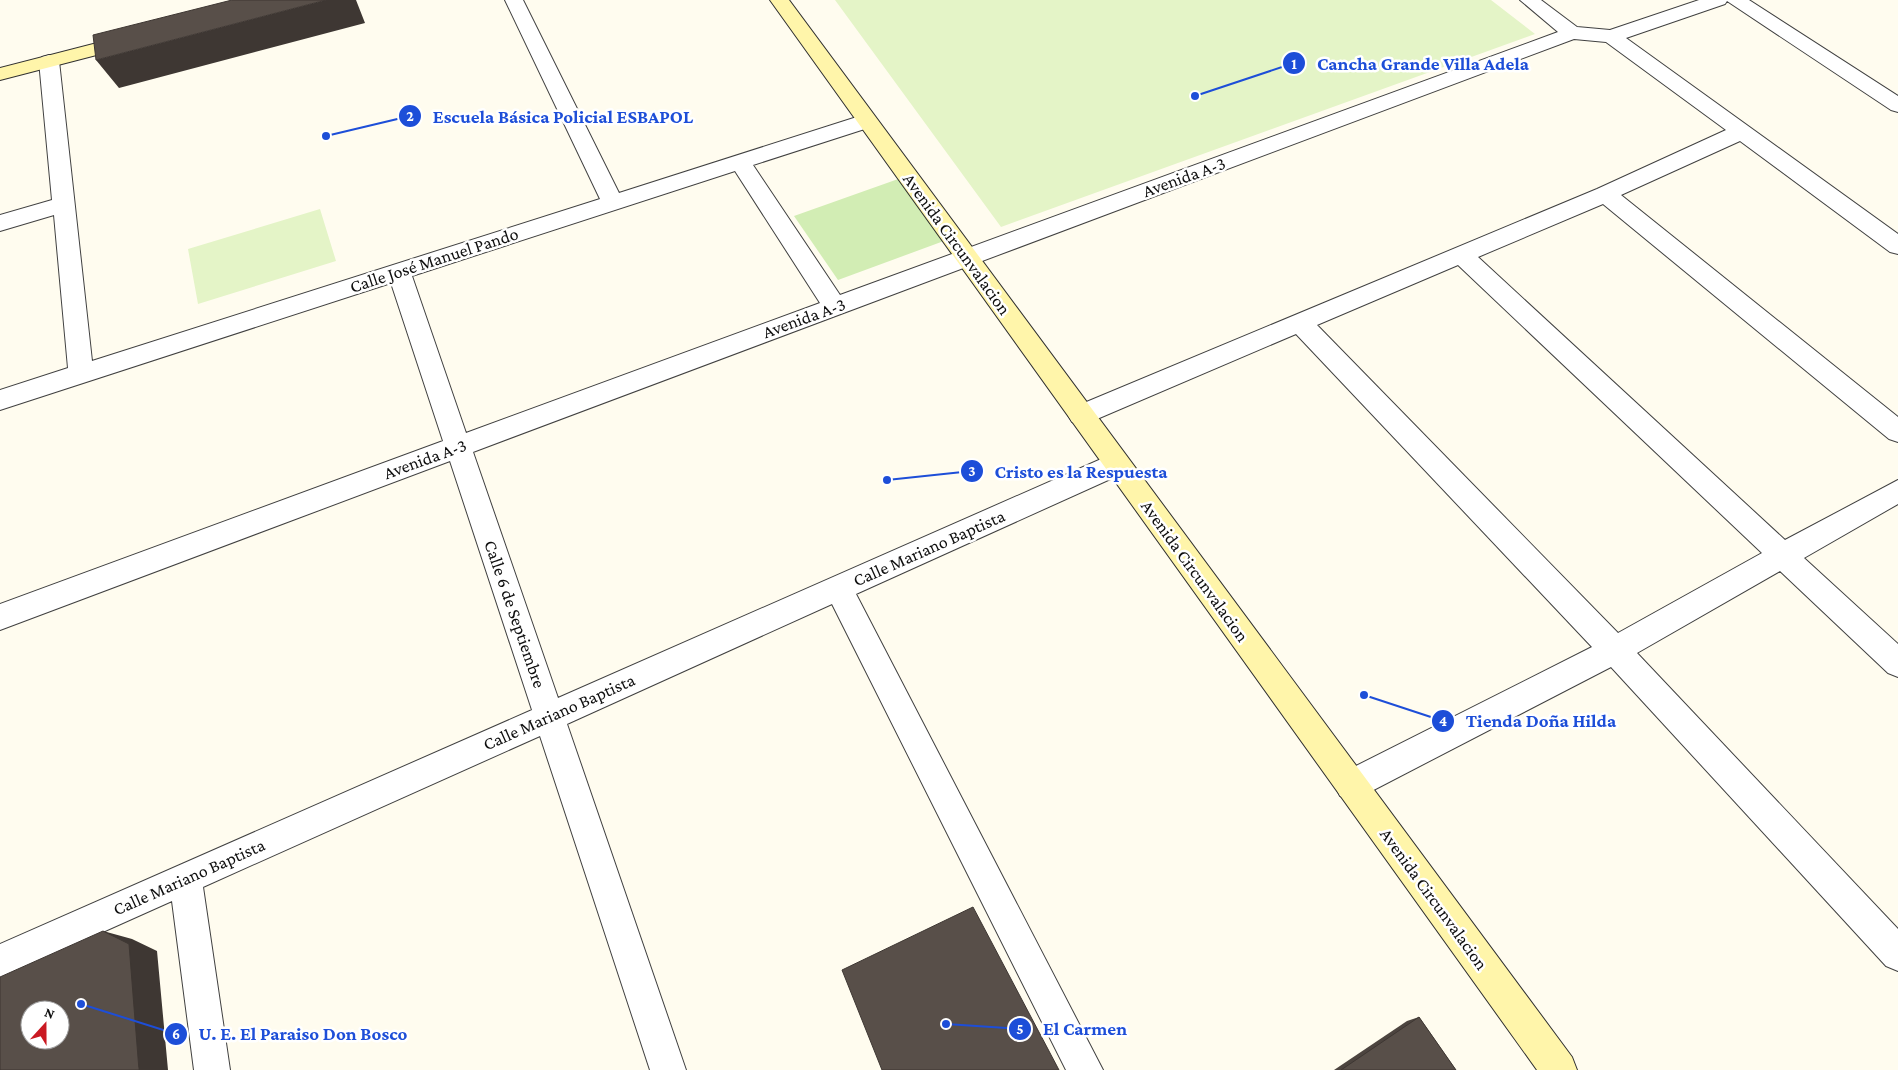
<svg xmlns="http://www.w3.org/2000/svg" width="1898" height="1070" font-family="'Crimson Pro',serif">
<style>
.green{fill:#d2edb4}
.pitch{fill:#e4f4c7}
.lines{fill:none;stroke-linecap:round;stroke-linejoin:round}
.street-casing{stroke:#414141;stroke-width:2}
.secondary-casing{stroke:#303030;stroke-width:2}
.street{fill:#fff;fill-rule:evenodd}
.secondary{fill:#fff5aa;fill-rule:evenodd}
.wall{fill:#4c443f}
.shaded-wall{fill:#3e3733}
.building{fill:#584f49;stroke:#3e3733;fill-rule:evenodd}
.labels{text-anchor:middle;stroke-width:5;stroke-linejoin:round;paint-order:stroke}
.street-label{font-size:18px;fill:#0e0e0e;stroke:#fff}
.leader{fill:none;stroke:#1d4ed8;stroke-width:2}
.callout-dot{fill:#1d4ed8;stroke:#fff;stroke-width:2}
.mark-label{font-size:15px;text-anchor:middle;font-weight:bold;fill:#fff}
.callout-label{font-size:19px;text-anchor:middle;font-weight:bold;fill:#1d4ed8;stroke:#fff;stroke-width:5;stroke-linejoin:round;paint-order:stroke}
</style>
<rect width="100%" height="100%" fill="#fffcef"/>
<path class="green" d="M 901,178 L 952,238 L 838,280 L 794,216 Z"/>
<path class="pitch" d="M 835,0 L 1491,0 L 1535,34 L 1001,227 Z
M 320,209 L 336,261 L 198,304 L 188,249 Z"/>
<g class="lines">
<g class="street-casing">
<path id="street" d="M 505,0 L 523,0 L 619,193 L 860,116 L 867,114 L 874,116 L 877,121 L 874,126 L 753,165 L 840,295 L 1558,32 L 1520,0 L 1541,0 L 1577,27 L 1610,30 L 1699,0 L 1749,0 L 1898,96 L 1898,112 L 1891,110 L 1727,1 L 1725,4 L 1626,38 L 1898,234 L 1898,254 L 1890,252 L 1740,141 L 1621,195 L 1898,417 L 1898,442 L 1889,439 L 1603,204 L 1478,257 L 1785,540 L 1898,480 L 1898,504 L 1804,558 L 1898,644 L 1898,677 L 1888,673 L 1780,571 L 1637,653 L 1898,929 L 1898,971 L 1886,966 L 1611,667 L 1362,796 L 1351,800 L 1340,796 L 1335,785 L 1340,774 L 1592,647 L 1296,334 L 1090,422 L 1081,425 L 1072,422 L 1068,415 L 1072,408 L 1597,189 L 1726,130 L 1606,42 L 1574,39 L 473,452 L 558,698 L 1108,456 L 1117,453 L 1126,456 L 1130,464 L 1126,472 L 856,594 L 1103,1070 L 1066,1070 L 832,604 L 567,724 L 686,1070 L 650,1070 L 540,736 L 203,887 L 230,1070 L 194,1070 L 172,901 L 0,978 L 0,944 L 532,710 L 450,461 L 0,630 L 0,604 L 443,441 L 391,283 L 0,410 L 0,390 L 68,368 L 54,215 L 0,231 L 0,215 L 52,200 L 39,61 L 42,57 L 49,55 L 56,57 L 59,61 L 92,361 L 600,199 ZM 735,171 L 820,303 L 466,433 L 412,276 ZM 1458,265 L 1762,553 L 1618,633 L 1317,325 Z"/>
</g>
<g class="secondary-casing">
<path id="secondary" d="M 770,0 L 789,0 L 1572,1057 L 1577,1070 L 1537,1070 Z
M 132,34 L 139,36 L 142,40 L 139,44 L 0,80 L 0,68 Z"/>
</g>
<use href="#street" class="street"/>
<use href="#secondary" class="secondary"/>
</g>
<path class="wall" d="M 1419,1017 L 1456,1070 L 1334,1070 L 1407,1021 Z"/>
<path class="shaded-wall" d="M 326,0 L 356,0 L 365,23 L 119,88 L 96,60 Z
M 103,931 L 132,939 L 157,951 L 168,1070 L 139,1070 Z"/>
<path class="building" d="M 232,0 L 326,0 L 96,60 L 93,35 Z
M 973,907 L 1059,1070 L 882,1070 L 842,970 Z
M 103,931 L 129,944 L 139,1070 L 0,1070 L 0,977 ZM 30,1010 L 60,1010 L 60,1040 L 30,1040 Z
M 1419,1017 L 1456,1070 L 1341,1070 Z"/>
<g class="labels">
<g class="street-label">
<text transform="translate(1184 177) rotate(-20)" y="6">Avenida A-3</text>
<text transform="translate(957 244) rotate(54)" y="6">Avenida Circunvalacion</text>
<text transform="translate(434 260) rotate(-18)" y="6">Calle José Manuel Pando</text>
<text transform="translate(804 318) rotate(-20)" y="6">Avenida A-3</text>
<text transform="translate(425 459) rotate(-20)" y="6">Avenida A-3</text>
<text transform="translate(929 548) rotate(-24)" y="6">Calle Mariano Baptista</text>
<text transform="translate(1195 571) rotate(54)" y="6">Avenida Circunvalacion</text>
<text transform="translate(515 614) rotate(71)" y="6">Calle 6 de Septiembre</text>
<text transform="translate(559 712) rotate(-24)" y="6">Calle Mariano Baptista</text>
<text transform="translate(189 877) rotate(-24)" y="6">Calle Mariano Baptista</text>
<text transform="translate(1434 899) rotate(54)" y="6">Avenida Circunvalacion</text>
</g>
</g>
<path class="leader" d="M1195 96L1294 63M326 136L410 116M887 480L972 471M1364 695L1443 721M946 1024L1020 1029M81 1004L176 1034"/>
<g class="callout-dot">
<circle cx="1195" cy="96" r="5"/>
<circle cx="326" cy="136" r="5"/>
<circle cx="887" cy="480" r="5"/>
<circle cx="1364" cy="695" r="5"/>
<circle cx="946" cy="1024" r="5"/>
<circle cx="81" cy="1004" r="5"/>
<circle cx="1294" cy="63" r="12"/>
<circle cx="410" cy="116" r="12"/>
<circle cx="972" cy="471" r="12"/>
<circle cx="1443" cy="721" r="12"/>
<circle cx="1020" cy="1029" r="12"/>
<circle cx="176" cy="1034" r="12"/>
</g>
<g class="mark-label">
<text x="1294" y="69">1</text>
<text x="410" y="121">2</text>
<text x="972" y="476">3</text>
<text x="1443" y="726">4</text>
<text x="1020" y="1034">5</text>
<text x="176" y="1039">6</text>
</g>
<g class="callout-label">
<text x="1423" y="70">Cancha Grande Villa Adela</text>
<text x="563" y="123">Escuela Básica Policial ESBAPOL</text>
<text x="1081" y="478">Cristo es la Respuesta</text>
<text x="1541" y="727">Tienda Doña Hilda</text>
<text x="1085" y="1035">El Carmen</text>
<text x="303" y="1040">U. E. El Paraiso Don Bosco</text>
</g>
<g transform="translate(45 1025) rotate(21)"><circle r="24" fill="#ffffff" stroke="#9f9f9f"/>
<path d="M0-4L9 19L0 12L-9 19Z" fill="#ca1922"/>
<text y="-8" font-size="14" font-weight="bold" text-anchor="middle" fill="#0e0e0e">N</text>
</g>
</svg>
